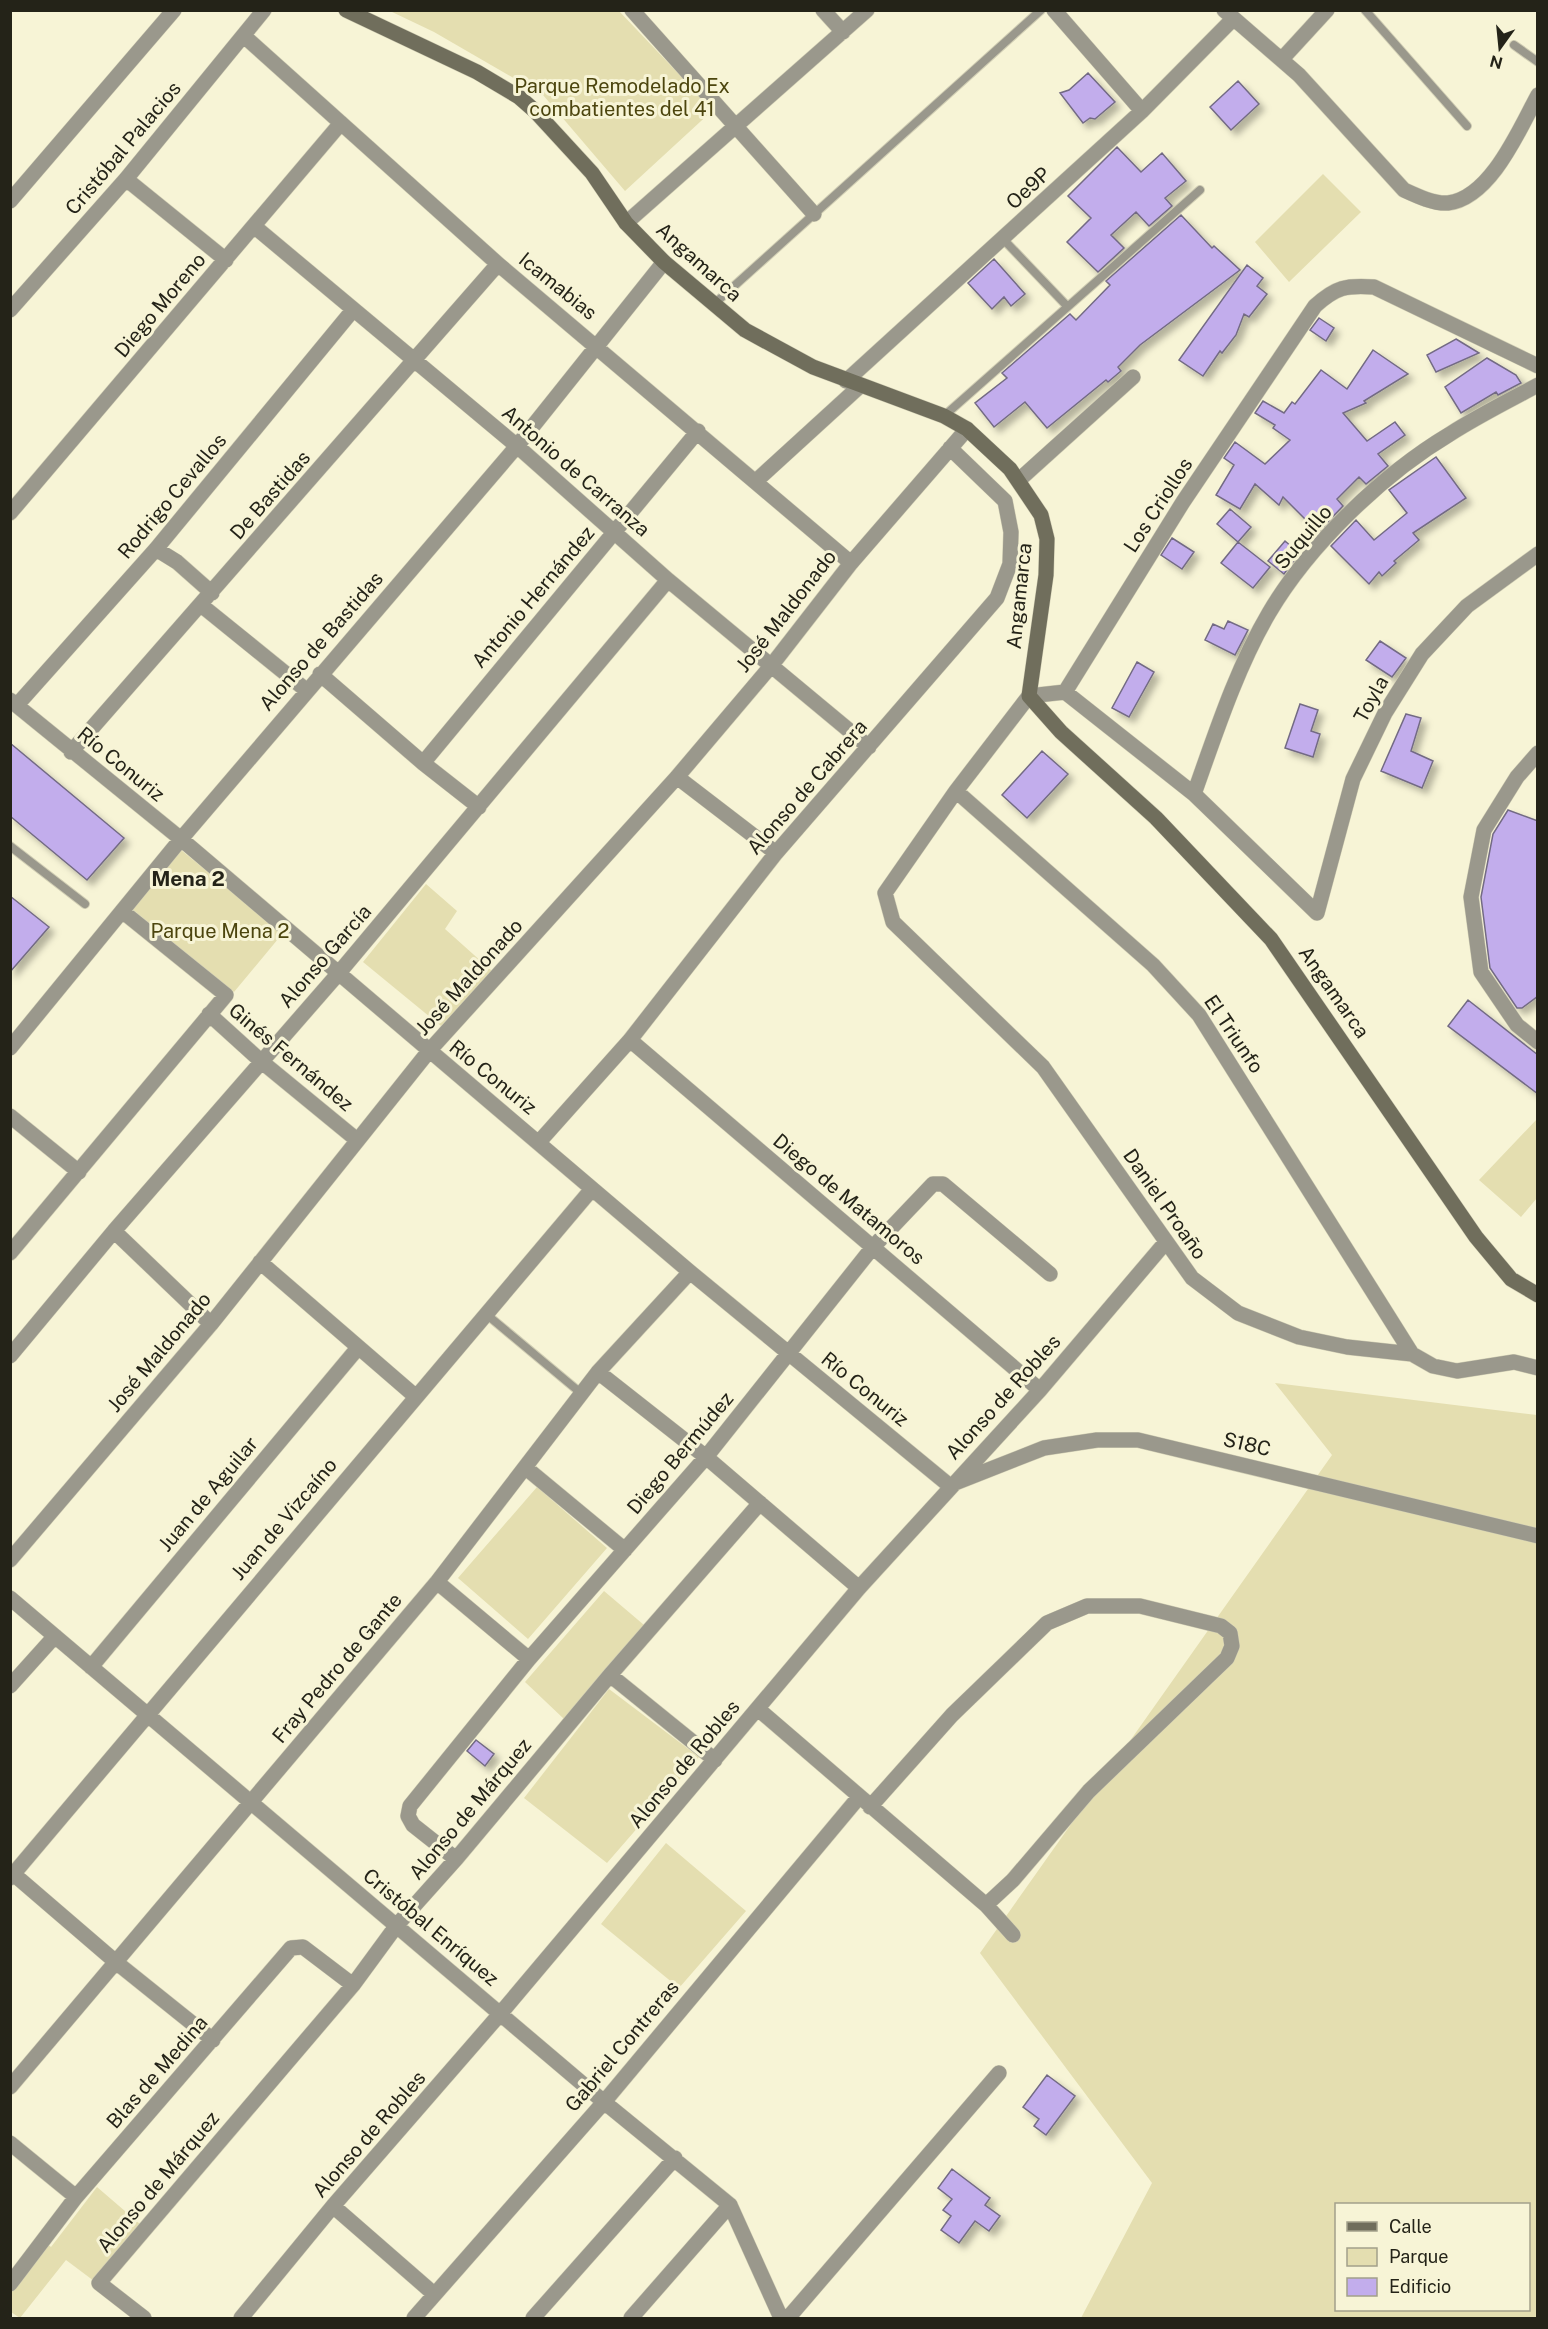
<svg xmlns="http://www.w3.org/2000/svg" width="1548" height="2329" font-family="'Public Sans',sans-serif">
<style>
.green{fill:#e4deb0;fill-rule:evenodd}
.building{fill:#c2adec;stroke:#736b84;stroke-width:1.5;filter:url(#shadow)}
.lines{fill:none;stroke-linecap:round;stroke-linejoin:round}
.lane-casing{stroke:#d1ceb4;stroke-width:10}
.street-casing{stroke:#d1ceb4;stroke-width:16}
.secondary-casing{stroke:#d1ceb4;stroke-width:16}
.lane{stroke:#9a988c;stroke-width:8}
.street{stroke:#9a988c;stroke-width:15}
.secondary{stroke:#706e5c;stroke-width:15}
.labels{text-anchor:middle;stroke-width:6;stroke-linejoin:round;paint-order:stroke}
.park-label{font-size:20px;fill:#4c450e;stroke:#f7f4d6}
.street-label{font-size:20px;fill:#242318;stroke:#f7f4d6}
.neighbourhood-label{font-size:21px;font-weight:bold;fill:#242318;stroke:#f7f4d6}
</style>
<defs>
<filter id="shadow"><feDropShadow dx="5.5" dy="5.5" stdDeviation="3" flood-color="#0004"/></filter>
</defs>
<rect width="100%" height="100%" fill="#f7f4d6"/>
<path class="green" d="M 390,11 L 619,11 L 713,110 L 625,191 L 543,95 L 434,32 Z
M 1323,174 L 1361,212 L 1289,282 L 1255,242 Z
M 181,850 L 283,933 L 234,992 L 132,909 Z
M 426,884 L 457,911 L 445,929 L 492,971 L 441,1026 L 363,962 Z
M 1537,1119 L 1537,1198 L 1521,1217 L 1479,1180 Z
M 1275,1383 L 1537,1415 L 1537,2318 L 1081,2318 L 1152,2183 L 980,1953 L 1332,1455 ZM 1336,2204 L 1528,2204 L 1528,2310 L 1336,2310 Z
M 537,1487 L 607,1548 L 528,1639 L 458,1578 Z
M 604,1591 L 644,1625 L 564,1719 L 525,1682 Z
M 609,1689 L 699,1757 L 607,1863 L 524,1798 Z
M 666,1843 L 746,1911 L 679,1988 L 601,1924 Z
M 97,2187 L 140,2224 L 94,2281 L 66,2260 L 20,2318 L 11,2312 L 10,2289 L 46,2243 L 51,2247 Z"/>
<path class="building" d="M 1088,73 L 1115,102 L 1095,119 L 1090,118 L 1083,123 L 1060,93 L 1069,90 Z
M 1238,81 L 1259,104 L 1231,130 L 1210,107 Z
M 1117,147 L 1141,172 L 1162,153 L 1186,181 L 1165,198 L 1172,206 L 1149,226 L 1136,212 L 1111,235 L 1124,248 L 1098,272 L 1067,242 L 1091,218 L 1068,196 Z
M 1181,215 L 1212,248 L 1214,246 L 1240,270 L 1140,345 L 1118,367 L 1121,371 L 1108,382 L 1106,380 L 1047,428 L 1025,402 L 994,427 L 975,403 L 1007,378 L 1002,373 L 1070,314 L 1076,320 L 1110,285 L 1106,281 Z
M 994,259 L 1025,294 L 1011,306 L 1004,297 L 992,309 L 968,283 Z
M 1247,265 L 1263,278 L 1257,286 L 1267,294 L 1249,317 L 1244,314 L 1236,335 L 1222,353 L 1220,351 L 1203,376 L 1179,360 Z
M 1319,318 L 1334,328 L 1326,341 L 1310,330 Z
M 1456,339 L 1479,353 L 1436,372 L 1427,355 Z
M 1373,350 L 1408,374 L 1364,401 L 1366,403 L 1343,413 L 1367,441 L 1395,422 L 1405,435 L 1378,454 L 1388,466 L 1366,484 L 1359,477 L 1337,499 L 1343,506 L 1318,532 L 1283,497 L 1279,505 L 1255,484 L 1240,509 L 1216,495 L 1234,465 L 1224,458 L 1235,442 L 1265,464 L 1290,440 L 1273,428 L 1275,425 L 1255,413 L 1263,401 L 1284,413 L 1292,402 L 1295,404 L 1321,370 L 1347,389 Z
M 1487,358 L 1516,375 L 1521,383 L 1498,395 L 1496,392 L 1461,413 L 1445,387 Z
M 1436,457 L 1466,498 L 1413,533 L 1419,540 L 1394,561 L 1396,563 L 1382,576 L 1379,572 L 1369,584 L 1331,546 L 1356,520 L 1374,540 L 1407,513 L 1389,490 Z
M 1230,509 L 1251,527 L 1238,542 L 1217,524 Z
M 1172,538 L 1194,552 L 1182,569 L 1161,555 Z
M 1285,541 L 1299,553 L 1284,574 L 1268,561 Z
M 1238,542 L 1270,567 L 1253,588 L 1221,563 Z
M 1228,621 L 1248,630 L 1235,655 L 1205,640 L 1213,624 L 1224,629 Z
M 1380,641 L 1406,658 L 1392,677 L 1366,660 Z
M 1137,662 L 1154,672 L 1129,717 L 1112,708 Z
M 1300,704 L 1318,710 L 1311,731 L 1320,734 L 1313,757 L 1285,748 Z
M 1406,714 L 1421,718 L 1411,751 L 1433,761 L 1422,788 L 1381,771 Z
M 10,743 L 124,838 L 87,880 L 10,816 Z
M 1042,751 L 1068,774 L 1027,818 L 1002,795 Z
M 1508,810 L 1538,821 L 1538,996 L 1522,1008 L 1517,1008 L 1490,968 L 1481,897 L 1493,834 Z
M 10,896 L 49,927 L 10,972 Z
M 1468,1000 L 1538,1055 L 1538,1094 L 1448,1026 Z
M 476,1740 L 494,1754 L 485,1766 L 467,1751 Z
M 1047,2075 L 1075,2096 L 1046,2135 L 1034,2126 L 1039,2119 L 1023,2107 Z
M 952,2169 L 990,2198 L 985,2205 L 1000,2216 L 989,2231 L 975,2221 L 959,2243 L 941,2230 L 951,2216 L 943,2210 L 952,2199 L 938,2188 Z"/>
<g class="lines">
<g class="lane-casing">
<path id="lane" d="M 1365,10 L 1467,126
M 1514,45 L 1538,62
M 1003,239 L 1067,306
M 713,305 L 1041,10
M 944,416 L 1200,190
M 10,846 L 85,904
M 486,1314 L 582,1394"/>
</g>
<g class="street-casing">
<path id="street" d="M 632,10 L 814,214
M 823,10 L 843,32
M 1054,10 L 1142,111
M 1224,10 L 1299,75 L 1404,190 C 1417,196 1434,204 1448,203 C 1491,198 1520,128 1538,95
M 244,36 L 498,264 L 851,563
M 1282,59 L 1327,10
M 126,179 L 226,260
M 10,201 L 174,10
M 626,223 L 867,10
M 255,227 L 517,446 L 668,580 L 869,747
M 10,310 L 126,179 L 264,10
M 1538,366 L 1374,287 C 1346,285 1336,287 1315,306 L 1183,502 L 1065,692 L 1029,696 L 956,791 L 885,893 L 893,922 L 1043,1067 L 1192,1278 L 1238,1313 L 1299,1337 L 1347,1347 L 1412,1354 L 1433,1366 L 1457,1371 L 1514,1362 L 1538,1368
M 846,381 L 1142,111 L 1233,19
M 1019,480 L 1133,377
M 756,481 L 860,386
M 10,513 L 341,123
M 156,549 L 177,562 L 212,593
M 201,605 L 306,690
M 320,674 L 423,763 L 479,807
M 1065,692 L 1194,794 L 1317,913 L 1353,779 L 1385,713 L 1422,654 L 1467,606 L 1538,554
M 10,700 L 181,839 L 690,1272 L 950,1486
M 17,705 L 156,549 L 353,310
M 71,752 L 498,264
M 1538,753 L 1517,777 L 1484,830 L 1471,897 L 1481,972 L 1517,1025 L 1538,1042
M 423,763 L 698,431
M 677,777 L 776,853
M 956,791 L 1153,965 L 1199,1015 L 1412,1354
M 1194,794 C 1215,735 1237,667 1269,613 C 1309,545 1383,474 1450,434 C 1478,416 1508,401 1538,385
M 209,1014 L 262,1062 L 357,1140
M 630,1040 L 1040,1390
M 10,1048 L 181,839 L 517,446 L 664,262
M 10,1116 L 79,1172
M 539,1142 L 630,1040 L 776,853 L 997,598 L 1010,564 L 1011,532 L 1005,501 L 950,448
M 114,1231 L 211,1324
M 10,1253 L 226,995 L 122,911
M 260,1262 L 415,1396
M 10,1356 L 114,1231 L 338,974 L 668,580
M 598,1372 L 706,1457 L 859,1588
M 526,1468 L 625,1550
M 955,1483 L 1044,1448 L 1097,1440 L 1138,1440 L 1538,1536
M 10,1560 L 211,1324 L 429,1051 L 677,777 L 771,666 L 851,563 L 967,429
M 437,1582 L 529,1659
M 10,1598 L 604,2102 L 730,2205 L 781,2318
M 91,1667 L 357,1349
M 610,1675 L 715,1760
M 10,1686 L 55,1636
M 758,1709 L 986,1905 L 1013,1935
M 870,1807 L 952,1715 L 1047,1623 L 1087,1606 L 1140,1606 L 1221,1626 L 1230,1633 L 1232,1646 L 1227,1658 L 1089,1791 L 1013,1880 L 986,1905
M 456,1859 L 413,1825 L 408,1816 L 410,1806 L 529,1659 L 706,1457 L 873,1247 L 933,1184 L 943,1184 L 1050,1274
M 10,1871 L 117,1963 L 213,2040
M 10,1878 L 592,1189
M 10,2087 L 437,1582 L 598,1372 L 690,1272
M 10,2143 L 76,2197
M 333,2206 L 434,2294
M 10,2284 L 76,2197 L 291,1948 L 303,1947 L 353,1985
M 144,2318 L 99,2283 L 353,1985 L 397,1925 L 456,1859 L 610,1675 L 760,1503
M 241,2318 L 333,2206 L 500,2014 L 859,1588 L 1040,1390 L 1165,1243
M 414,2318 L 604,2102 L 859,1797
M 533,2318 L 675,2158
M 631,2318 L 730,2205
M 788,2318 L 999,2073"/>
</g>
<g class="secondary-casing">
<path id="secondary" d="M 346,10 L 477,72 L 519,97 L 535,111 L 592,173 L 626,223 L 664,262 L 745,330 L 813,367 L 944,416 L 967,429 L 1010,469 L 1041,515 L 1047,539 L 1046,575 L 1029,696 L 1061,732 L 1156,818 L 1271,939 L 1476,1237 L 1511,1279 L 1538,1295"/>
</g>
<use href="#lane" class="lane"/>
<use href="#street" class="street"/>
<use href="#secondary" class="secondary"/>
</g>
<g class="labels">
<g class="park-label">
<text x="622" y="93">Parque Remodelado Ex<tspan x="622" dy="23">combatientes del 41</tspan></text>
<text x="220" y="938">Parque Mena 2</text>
</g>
<g class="street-label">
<text transform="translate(123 148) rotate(-50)" y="7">Cristóbal Palacios</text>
<text transform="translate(1028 188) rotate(-43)" y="7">Oe9P</text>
<text transform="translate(699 262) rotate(42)" y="7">Angamarca</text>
<text transform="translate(558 286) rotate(39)" y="7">Icamabias</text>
<text transform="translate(160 305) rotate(-50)" y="7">Diego Moreno</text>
<text transform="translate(576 471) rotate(41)" y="7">Antonio de Carranza</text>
<text transform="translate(270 495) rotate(-49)" y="7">De Bastidas</text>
<text transform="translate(172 496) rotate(-50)" y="7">Rodrigo Cevallos</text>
<text transform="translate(1158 505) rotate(-57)" y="7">Los Criollos</text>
<text transform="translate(1303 537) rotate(-50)" y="7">Suquillo</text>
<text transform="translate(1019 596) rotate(-84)" y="7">Angamarca</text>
<text transform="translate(533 597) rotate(-50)" y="7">Antonio Hernández</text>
<text transform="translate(786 611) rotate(-52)" y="7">José Maldonado</text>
<text transform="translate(321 641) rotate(-49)" y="7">Alonso de Bastidas</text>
<text transform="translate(1371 699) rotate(-61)" y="7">Toyla</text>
<text transform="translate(121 764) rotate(39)" y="7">Río Conuriz</text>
<text transform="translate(807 787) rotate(-49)" y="7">Alonso de Cabrera</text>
<text transform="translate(325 956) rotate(-49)" y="7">Alonso García</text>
<text transform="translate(469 977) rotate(-48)" y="7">José Maldonado</text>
<text transform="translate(1334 992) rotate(55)" y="7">Angamarca</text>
<text transform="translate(1234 1034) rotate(56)" y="7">El Triunfo</text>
<text transform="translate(291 1057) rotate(40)" y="7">Ginés Fernández</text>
<text transform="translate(493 1077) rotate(39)" y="7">Río Conuriz</text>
<text transform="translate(849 1199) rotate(40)" y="7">Diego de Matamoros</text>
<text transform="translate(1165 1204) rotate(55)" y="7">Daniel Proaño</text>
<text transform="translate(159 1352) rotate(-50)" y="7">José Maldonado</text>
<text transform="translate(865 1389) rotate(39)" y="7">Río Conuriz</text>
<text transform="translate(1003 1397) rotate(-48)" y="7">Alonso de Robles</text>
<text transform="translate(1247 1444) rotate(13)" y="7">S18C</text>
<text transform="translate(680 1453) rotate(-50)" y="7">Diego Bermúdez</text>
<text transform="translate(208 1494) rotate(-50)" y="7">Juan de Aguilar</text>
<text transform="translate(284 1519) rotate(-50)" y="7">Juan de Vizcaíno</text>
<text transform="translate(337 1668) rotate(-50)" y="7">Fray Pedro de Gante</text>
<text transform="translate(684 1764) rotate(-50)" y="7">Alonso de Robles</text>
<text transform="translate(470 1809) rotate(-50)" y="7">Alonso de Márquez</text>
<text transform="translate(431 1927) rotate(40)" y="7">Cristóbal Enríquez</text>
<text transform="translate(622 2046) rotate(-50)" y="7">Gabriel Contreras</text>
<text transform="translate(157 2072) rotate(-49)" y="7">Blas de Medina</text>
<text transform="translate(369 2134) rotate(-49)" y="7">Alonso de Robles</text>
<text transform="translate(158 2182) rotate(-50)" y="7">Alonso de Márquez</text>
</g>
<g class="neighbourhood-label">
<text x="188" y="886">Mena 2</text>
</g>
</g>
<rect width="1548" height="2329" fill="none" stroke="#242318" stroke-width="24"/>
<rect x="1335" y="2203" width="195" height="108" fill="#f7f4d6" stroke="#a3a08a" stroke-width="1.5"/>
<rect x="1347" y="2222" width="30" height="9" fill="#706e5c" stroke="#a3a08a" stroke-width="1.5"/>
<text x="1389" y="2233" font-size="18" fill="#242318">Calle</text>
<rect x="1347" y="2248" width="30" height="18" fill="#e4deb0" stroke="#a3a08a" stroke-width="1.5"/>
<text x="1389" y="2263" font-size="18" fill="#242318">Parque</text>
<rect x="1347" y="2278" width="30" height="18" fill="#c2adec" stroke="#a3a08a" stroke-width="1.5"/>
<text x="1389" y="2293" font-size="18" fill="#242318">Edificio</text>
<g transform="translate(1500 48) rotate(195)" stroke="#f7f4d6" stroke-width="4.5" paint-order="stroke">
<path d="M0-4.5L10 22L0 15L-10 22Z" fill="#242318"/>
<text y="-9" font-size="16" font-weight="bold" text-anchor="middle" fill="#242318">N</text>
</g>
</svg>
